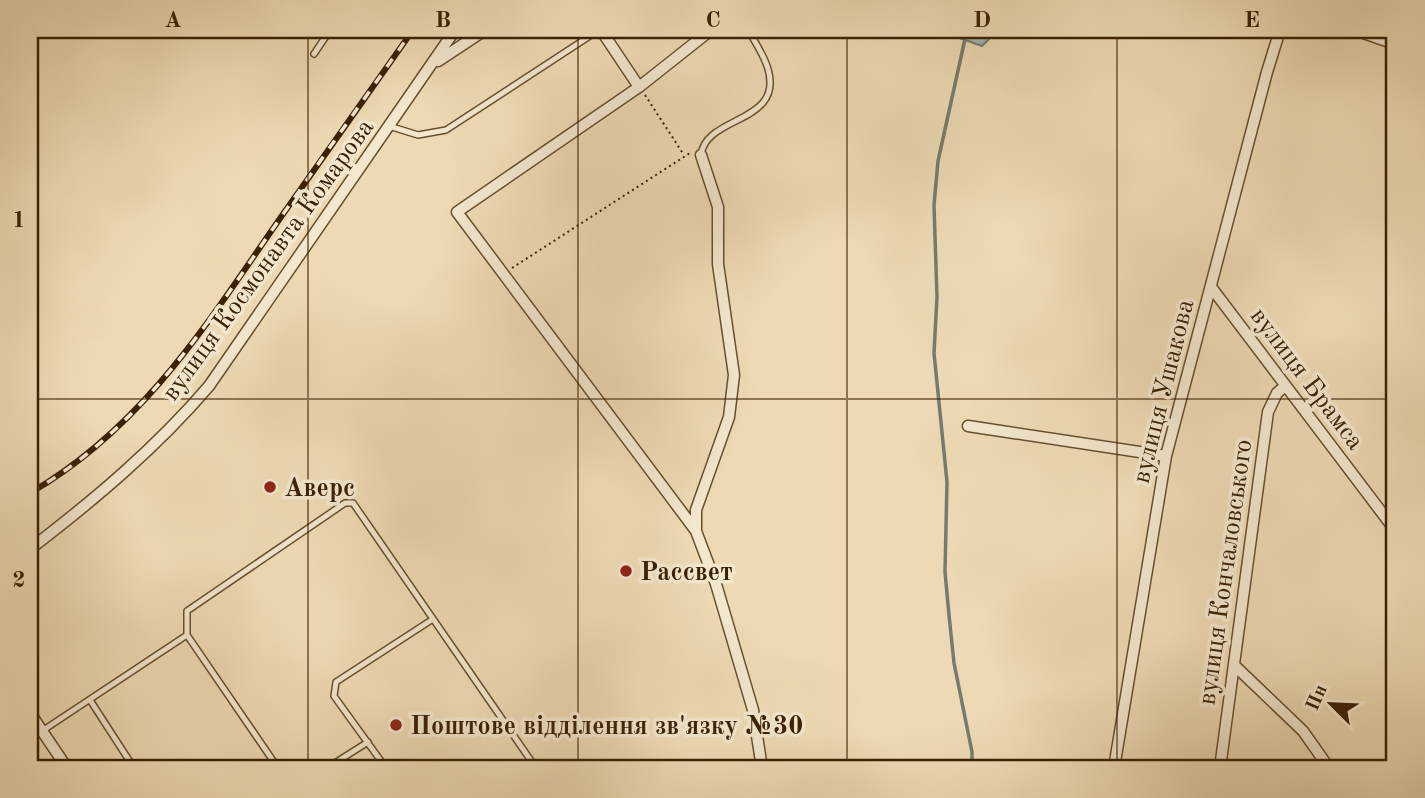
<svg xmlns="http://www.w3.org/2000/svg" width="1425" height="798" font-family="'Old Standard TT',serif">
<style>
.water{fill:#9db8b7;stroke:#757c6f;stroke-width:2}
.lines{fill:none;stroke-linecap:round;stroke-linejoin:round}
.stream{stroke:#757c6f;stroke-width:3.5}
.lane-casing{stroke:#674f2e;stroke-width:8}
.street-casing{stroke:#674f2e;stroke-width:13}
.path{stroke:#3a2102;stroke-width:2;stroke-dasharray:2 3.5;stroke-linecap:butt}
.lane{stroke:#f3e7ce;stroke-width:5}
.street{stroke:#f3e7ce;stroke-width:10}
.rail-casing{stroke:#3a2102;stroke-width:6}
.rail{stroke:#f3e7ce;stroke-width:3.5;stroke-dasharray:10;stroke-linecap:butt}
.grid{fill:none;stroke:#3a2102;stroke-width:2;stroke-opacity:0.55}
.poi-dot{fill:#8f2418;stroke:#f3e7ce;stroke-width:2.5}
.labels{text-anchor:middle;stroke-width:7;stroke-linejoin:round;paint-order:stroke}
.street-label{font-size:26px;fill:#3a2102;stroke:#f3e7ce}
.poi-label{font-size:26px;font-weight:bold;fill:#3a2102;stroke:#f3e7ce;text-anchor:start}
.neatline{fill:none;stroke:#3a2102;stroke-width:2.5}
.grid-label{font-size:23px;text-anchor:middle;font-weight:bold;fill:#3a2102}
</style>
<rect width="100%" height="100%" fill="#eddab4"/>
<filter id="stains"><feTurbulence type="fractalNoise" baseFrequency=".00286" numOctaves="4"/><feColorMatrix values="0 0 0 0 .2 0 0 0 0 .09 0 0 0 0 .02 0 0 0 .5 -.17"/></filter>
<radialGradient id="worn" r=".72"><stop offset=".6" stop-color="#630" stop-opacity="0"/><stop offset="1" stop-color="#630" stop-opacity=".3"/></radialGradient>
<path class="water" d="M 937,30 L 998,30 L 982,46 Z"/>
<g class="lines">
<path class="stream" d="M 967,30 L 938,161 L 934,205 L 937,297 L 934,353 L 947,482 L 945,572 L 949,615 L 954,663 L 972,752 L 972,768"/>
<g class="lane-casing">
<path id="lane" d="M 314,54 L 330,30
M 389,126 L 418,135 L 446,130 L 599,30
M 701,155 C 706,115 784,124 768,69 C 764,55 755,42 748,30
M 90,700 L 134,768
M 42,731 L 187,635
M 48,768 L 61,761
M 278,768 L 187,635 L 187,611 L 345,503 L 353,503 L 536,768
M 327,768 L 368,742
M 386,768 L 334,696 L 336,682 L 433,619"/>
</g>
<g class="street-casing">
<path id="street" d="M 601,30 L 639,87
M 1355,30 L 1395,44
M 438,61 L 485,30
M 701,155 L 718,207 L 718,264 L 734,375 L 729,417 L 696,510 L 696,531 L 716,584 L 753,710 L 762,768
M 1211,287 L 1395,530
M 968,426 L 1166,456
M 696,531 L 457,212 L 639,87 L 711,30
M 30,549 C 94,500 156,448 209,386 L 455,30
M 1234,665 L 1303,731 L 1329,768
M 30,713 L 67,768
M 1114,768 L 1166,456 L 1267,72 L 1280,30
M 1220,768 L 1268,412 L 1277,393 L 1284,387"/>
</g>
<path class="path" d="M 645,95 L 684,155
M 512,268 L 690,153"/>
<use href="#lane" class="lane"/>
<use href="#street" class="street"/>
<g class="rail-casing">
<path id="rail" d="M 30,493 C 144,427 208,322 281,217 C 325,154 369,92 413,30"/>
</g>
<use href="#rail" class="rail"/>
</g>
<path class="grid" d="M 308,30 L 308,768M 578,30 L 578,768M 847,30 L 847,768M 1117,30 L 1117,768M 30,399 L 1395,399"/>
<g class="poi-dot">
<circle cx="270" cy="487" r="7"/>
<circle cx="626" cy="571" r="7"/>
<circle cx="396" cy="725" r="7"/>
</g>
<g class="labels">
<g class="street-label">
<text transform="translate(267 259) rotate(-54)" y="9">вулиця Космонавта Комарова</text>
<text transform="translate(1308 378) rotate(53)" y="9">вулиця Брамса</text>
<text transform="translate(1162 391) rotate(-76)" y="9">вулиця Ушакова</text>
<text transform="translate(1224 572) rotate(-82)" y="9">вулиця Кончаловського</text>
</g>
<g class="poi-label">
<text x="284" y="496">Аверс</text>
<text x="640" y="580">Рассвет</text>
<text x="410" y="734">Поштове відділення зв'язку №30</text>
</g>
</g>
<rect width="1425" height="798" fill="none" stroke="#eddab4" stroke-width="77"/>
<g transform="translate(1331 704) rotate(294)" stroke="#f3e7ce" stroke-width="5" paint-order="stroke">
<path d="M0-5L12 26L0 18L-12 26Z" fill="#3a2102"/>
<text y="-10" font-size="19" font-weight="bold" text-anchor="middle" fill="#3a2102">Пн</text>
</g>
<rect x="38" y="38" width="1348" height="722" class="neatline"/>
<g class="grid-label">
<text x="173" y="27">A</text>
<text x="443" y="27">B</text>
<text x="713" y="27">C</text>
<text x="982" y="27">D</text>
<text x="1252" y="27">E</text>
<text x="19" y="227">1</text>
<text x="19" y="587">2</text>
</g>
<rect width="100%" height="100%" filter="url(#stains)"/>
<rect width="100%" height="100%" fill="url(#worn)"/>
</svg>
